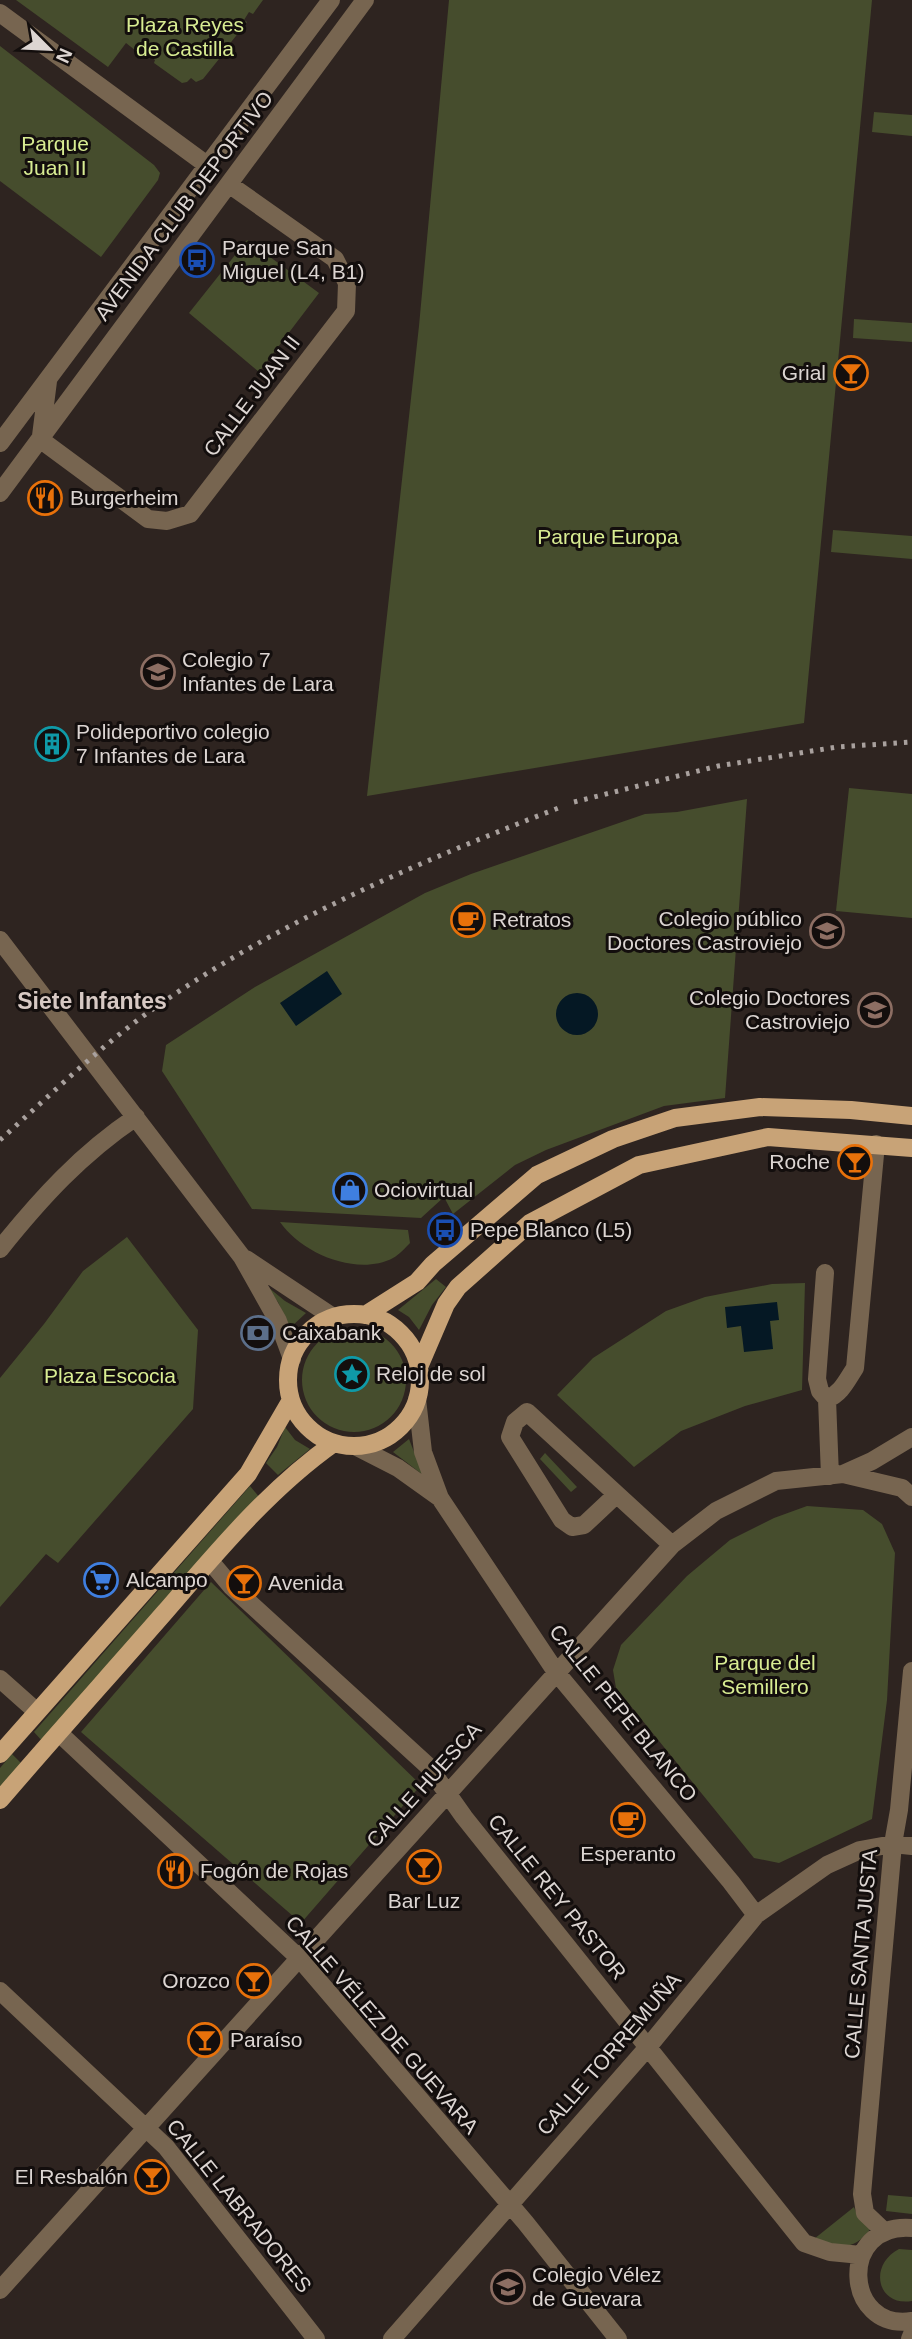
<svg xmlns="http://www.w3.org/2000/svg" width="912" height="2339" font-family="Helvetica,sans-serif">
<style>
.green{fill:#464d2d}
.water{fill:#051824}
.lines{fill:none;stroke-linecap:round;stroke-linejoin:round}
.minor{stroke:#776550;stroke-width:18}
.major{stroke:#c8a377;stroke-width:18}
.rail{stroke:#a9a19e;stroke-width:5;stroke-dasharray:3.5 7;stroke-linecap:butt}
.labels{text-anchor:middle;stroke-width:6;stroke-linejoin:round;paint-order:stroke}
.park-label{font-size:21px;fill:#d8ec92;stroke:#130e0d}
.street-label{font-size:21px;fill:#dcd5d2;stroke:#130e0d}
.poi-label{font-size:21px;fill:#dcd5d2;stroke:#130e0d;text-anchor:start}
.neighbourhood-label{font-size:23px;font-weight:bold;fill:#d7c9c4;stroke:#130e0d}
</style>
<rect width="100%" height="100%" fill="#2e2420"/>
<path class="green" d="M 16,0 L 263,0 L 253,14 L 249,12 L 244,20 L 247,22 L 228,46 L 225,45 L 221,51 L 223,54 L 203,79 L 196,82 L 191,78 L 187,82 L 182,83 L 154,63 L 155,60 L 148,55 L 145,58 L 126,43 L 108,67 Z
M 449,0 L 872,0 L 804,723 L 367,796 L 419,326 Z
M 0,46 L 154,165 L 160,173 L 158,180 L 101,257 L 0,181 Z
M 874,112 L 912,115 L 912,136 L 872,132 Z
M 247,240 L 319,293 L 259,372 L 189,313 Z
M 854,319 L 912,323 L 912,342 L 853,338 Z
M 833,530 L 912,536 L 912,559 L 831,552 Z
M 849,788 L 912,794 L 912,918 L 836,911 Z
M 747,799 L 725,1098 L 664,1106 L 546,1150 L 515,1165 L 453,1214 L 444,1197 L 421,1218 L 252,1209 L 162,1071 L 166,1045 L 255,987 L 425,893 L 471,874 L 645,814 L 677,812 Z
M 280,1222 L 408,1230 L 410,1243 C 405,1248 399,1255 393,1258 C 357,1277 301,1253 280,1222 Z
M 127,1237 L 198,1330 L 193,1409 L 58,1563 L 46,1554 L 0,1607 L 0,1378 L 44,1324 L 83,1271 Z
M 436,1279 L 446,1287 L 432,1305 L 419,1330 L 409,1317 L 398,1310 Z
M 263,1283 L 285,1301 L 306,1313 L 290,1328 L 278,1302 Z
M 805,1283 L 802,1390 L 745,1406 L 681,1431 L 634,1467 L 557,1395 L 593,1358 L 666,1311 L 705,1297 L 772,1284 Z
M302 1380a52 52 0 1 1 104 0a52 52 0 1 1-104 0Z
M 285,1427 L 295,1440 L 310,1449 L 278,1475 L 266,1463 L 277,1447 Z
M 409,1439 L 423,1475 L 393,1452 Z
M 545,1453 L 577,1487 L 571,1492 L 540,1459 Z
M 250,1486 L 260,1498 L 43,1742 L 34,1732 Z
M 807,1506 L 863,1510 L 882,1524 L 895,1553 L 887,1700 L 872,1819 L 779,1863 L 754,1858 L 616,1688 L 613,1670 L 621,1645 L 687,1576 L 730,1540 L 774,1518 Z
M 211,1582 L 421,1785 L 301,1923 L 81,1732 Z
M 12,1754 L 22,1764 L 0,1790 L 0,1768 Z
M 888,2195 L 912,2197 L 912,2214 L 886,2211 Z
M 854,2207 L 857,2215 L 871,2228 C 853,2253 839,2247 814,2239 Z
M 899,2249 L 912,2250 L 912,2301 C 877,2307 868,2265 899,2249 Z"/>
<path class="water" d="M 327,971 L 342,994 L 296,1026 L 280,1003 Z
M556 1014a21 21 0 1 1 42 0a21 21 0 1 1-42 0Z
M 777,1302 L 779,1320 L 770,1321 L 773,1349 L 744,1352 L 741,1326 L 727,1328 L 725,1307 Z"/>
<g class="lines">
<path class="minor" d="M 0,13 L 207,165
M 41,436 L 48,381
M 41,440 L 148,519 L 167,521 L 190,514 L 346,311 L 347,283 L 335,259 L 230,185
M 0,443 L 331,0
M 0,493 L 365,0
M 0,940 L 242,1257 L 278,1321 L 292,1359
M 0,1249 C 41,1198 81,1154 136,1117
M 246,1259 L 333,1317
M 825,1273 L 817,1379 L 820,1391 L 827,1399 L 830,1476
M 417,1399 L 423,1452 L 440,1498 L 556,1672 L 731,1882 L 756,1915
M 827,1399 C 841,1394 847,1380 855,1368 L 876,1144
M 355,1446 L 398,1468 L 440,1498
M 843,1474 L 902,1488 L 912,1497
M 616,1495 L 584,1525 L 572,1527 L 562,1520 L 510,1437 L 515,1422 L 527,1412 L 672,1545
M 210,1561 L 231,1586 L 428,1766 L 464,1817 L 804,2243 L 830,2252 L 861,2255
M 0,1679 L 36,1711
M 59,1733 L 299,1958 L 525,2222 L 618,2339
M 0,1991 L 166,2147 L 316,2339
M 912,2228 C 837,2222 844,2332 912,2321
M 885,2232 L 865,2213 L 862,2194 L 893,1844 L 899,1810 L 912,1671
M 0,2290 L 672,1545 L 716,1511 L 776,1481 L 843,1474 L 872,1461 L 912,1437
M 392,2339 L 648,2047 L 756,1915 L 827,1865 L 860,1850 L 893,1844 L 912,1846
M 910,2339 L 912,2334"/>
<path class="major" d="M288 1380a66 66 0 1 1 132 0a66 66 0 1 1-132 0Z
M 365,1315 L 417,1282 L 433,1264 L 537,1175 L 613,1139 L 675,1118 L 760,1107 L 851,1110 L 912,1116
M 419,1367 L 446,1304 L 458,1287 L 530,1223 L 639,1165 L 768,1137 L 912,1148
M 0,1754 L 248,1474 L 291,1400
M 0,1800 C 54,1737 110,1675 165,1612 C 217,1552 269,1489 334,1443"/>
<path class="rail" d="M 574,802 L 718,766 L 837,747 L 912,742
M 0,1140 C 54,1092 106,1040 166,1000 C 288,917 424,860 561,807"/>
</g>
<defs>
<g id="bus-ring" transform="scale(1.75)"><circle r="9.5" fill="#130e0d" stroke="#1a4fb4" stroke-width="1.5"/><path d="M-5-6H5V4H4V6H2V4H-2V6H-4V4H-5ZM-3.5-4V0h7V-4ZM-3.5 1.2v1.5H-2V1.2ZM2 1.2v1.5H3.5V1.2Z" fill="#1a4fb4"/></g>
<g id="bar-ring" transform="scale(1.75)"><circle r="9.5" fill="#130e0d" stroke="#e8710a" stroke-width="1.5"/><path d="M-6-5H6L.8 .8V4.5H3.5V6h-7V4.5H-.8V.8Z" fill="#e8710a"/></g>
<g id="restaurant-ring" transform="scale(1.75)"><circle r="9.5" fill="#130e0d" stroke="#e8710a" stroke-width="1.5"/><path d="M-5-6h1v4h1v-4h1v4h1v-4h1v5L-1.5 .5V6h-2V.5L-5-1ZM5-6V6H3V1.5H1.5Q1.5-4 5-6Z" fill="#e8710a"/></g>
<g id="school-ring" transform="scale(1.75)"><circle r="9.5" fill="#130e0d" stroke="#8d6e63" stroke-width="1.5"/><path d="M0-5L7-2L0 1L-7-2ZM-4 1L0 2.5L4 1V4Q0 6-4 4Z" fill="#8d6e63"/></g>
<g id="building-ring" transform="scale(1.75)"><circle r="9.5" fill="#130e0d" stroke="#0f9aa8" stroke-width="1.5"/><path d="M-4-6H4V6H1V3H-1V6H-4ZM-2.5-4.3h1.7v1.8h-1.7ZM.8-4.3h1.7v1.8H.8ZM-2.5-1h1.7V.8h-1.7ZM.8-1h1.7V.8H.8Z" fill="#0f9aa8"/></g>
<g id="cafe-ring" transform="scale(1.75)"><circle r="9.5" fill="#130e0d" stroke="#e8710a" stroke-width="1.5"/><path d="M-5.5-4.5H6V0H3Q3 3.5 0 3.5H-2.5Q-5.5 3.5-5.5 0ZM3-3.2v2h1.7v-2ZM-6 4.5H4V6H-6Z" fill="#e8710a"/></g>
<g id="shop-ring" transform="scale(1.75)"><circle r="9.5" fill="#130e0d" stroke="#3f7fe0" stroke-width="1.5"/><path d="M-5-2.5h2.3a2.7 3.5 0 0 1 5.4 0H5L5.5 6h-11ZM-1.5-2.5h3a1.5 2.3 0 0 0-3 0Z" fill="#3f7fe0"/></g>
<g id="bank-ring" transform="scale(1.75)"><circle r="9.5" fill="#130e0d" stroke="#5c6f8a" stroke-width="1.5"/><path d="M-6-4H6V4H-6ZM0-2.3a2.3 2.3 0 1 0 0 4.6a2.3 2.3 0 1 0 0-4.6Z" fill="#5c6f8a"/></g>
<g id="sight-ring" transform="scale(1.75)"><circle r="9.5" fill="#130e0d" stroke="#0f9aa8" stroke-width="1.5"/><path d="M0-6L1.8-2.2L6-1.7L2.9 1.2L3.7 5.4L0 3.3L-3.7 5.4L-2.9 1.2L-6-1.7L-1.8-2.2Z" fill="#0f9aa8"/></g>
<g id="supermarket-ring" transform="scale(1.75)"><circle r="9.5" fill="#130e0d" stroke="#3f7fe0" stroke-width="1.5"/><path d="M-6-5.5h2.5l.6 2H6L4.5 2H-2.5L-4.4-4H-6ZM-1.5 3.2a1.3 1.3 0 1 0 .1 0ZM3 3.2a1.3 1.3 0 1 0 .1 0Z" fill="#3f7fe0"/></g>
</defs>
<g fill-rule="evenodd">
<use href="#bus-ring" x="197" y="260"/>
<use href="#bar-ring" x="851" y="373"/>
<use href="#restaurant-ring" x="45" y="498"/>
<use href="#school-ring" x="158" y="672"/>
<use href="#building-ring" x="52" y="744"/>
<use href="#cafe-ring" x="468" y="920"/>
<use href="#school-ring" x="827" y="931"/>
<use href="#school-ring" x="875" y="1010"/>
<use href="#bar-ring" x="855" y="1162"/>
<use href="#shop-ring" x="350" y="1190"/>
<use href="#bus-ring" x="445" y="1230"/>
<use href="#bank-ring" x="258" y="1333"/>
<use href="#sight-ring" x="352" y="1374"/>
<use href="#supermarket-ring" x="101" y="1580"/>
<use href="#bar-ring" x="244" y="1583"/>
<use href="#cafe-ring" x="628" y="1820"/>
<use href="#bar-ring" x="424" y="1867"/>
<use href="#restaurant-ring" x="175" y="1871"/>
<use href="#bar-ring" x="254" y="1981"/>
<use href="#bar-ring" x="205" y="2040"/>
<use href="#bar-ring" x="152" y="2177"/>
<use href="#school-ring" x="508" y="2287"/>
</g>
<g class="labels">
<g class="park-label">
<text x="185" y="32">Plaza Reyes<tspan x="185" dy="24">de Castilla</tspan></text>
<text x="55" y="151">Parque<tspan x="55" dy="24">Juan II</tspan></text>
<text x="608" y="544">Parque Europa</text>
<text x="110" y="1383">Plaza Escocia</text>
<text x="765" y="1670">Parque del<tspan x="765" dy="24">Semillero</tspan></text>
</g>
<g class="street-label">
<text transform="translate(184 206) rotate(-53)" y="7">AVENIDA CLUB DEPORTIVO</text>
<text transform="translate(252 396) rotate(-53)" y="7">CALLE JUAN II</text>
<text transform="translate(623 1713) rotate(51)" y="7">CALLE PEPE BLANCO</text>
<text transform="translate(424 1785) rotate(-48)" y="7">CALLE HUESCA</text>
<text transform="translate(557 1897) rotate(51)" y="7">CALLE REY PASTOR</text>
<text transform="translate(861 1954) rotate(-85)" y="7">CALLE SANTA JUSTA</text>
<text transform="translate(382 2025) rotate(49)" y="7">CALLE VÉLEZ DE GUEVARA</text>
<text transform="translate(609 2054) rotate(-49)" y="7">CALLE TORREMUÑA</text>
<text transform="translate(239 2206) rotate(51)" y="7">CALLE LABRADORES</text>
</g>
<g class="poi-label">
<text x="222" y="255">Parque San<tspan x="222" dy="24">Miguel (L4, B1)</tspan></text>
<text x="826" y="380" text-anchor="end">Grial</text>
<text x="70" y="505">Burgerheim</text>
<text x="182" y="667">Colegio 7<tspan x="182" dy="24">Infantes de Lara</tspan></text>
<text x="76" y="739">Polideportivo colegio<tspan x="76" dy="24">7 Infantes de Lara</tspan></text>
<text x="802" y="926" text-anchor="end">Colegio público<tspan x="802" dy="24">Doctores Castroviejo</tspan></text>
<text x="492" y="927">Retratos</text>
<text x="850" y="1005" text-anchor="end">Colegio Doctores<tspan x="850" dy="24">Castroviejo</tspan></text>
<text x="830" y="1169" text-anchor="end">Roche</text>
<text x="374" y="1197">Ociovirtual</text>
<text x="470" y="1237">Pepe Blanco (L5)</text>
<text x="282" y="1340">Caixabank</text>
<text x="376" y="1381">Reloj de sol</text>
<text x="126" y="1587">Alcampo</text>
<text x="268" y="1590">Avenida</text>
<text x="628" y="1861" text-anchor="middle">Esperanto</text>
<text x="200" y="1878">Fogón de Rojas</text>
<text x="424" y="1908" text-anchor="middle">Bar Luz</text>
<text x="230" y="1988" text-anchor="end">Orozco</text>
<text x="230" y="2047">Paraíso</text>
<text x="128" y="2184" text-anchor="end">El Resbalón</text>
<text x="532" y="2282">Colegio Vélez<tspan x="532" dy="24">de Guevara</tspan></text>
</g>
<g class="neighbourhood-label">
<text x="92" y="1009">Siete Infantes</text>
</g>
</g>
<g transform="translate(49 49) rotate(114)" stroke="#130e0d" stroke-width="5" paint-order="stroke">
<path d="M0-5L12 26L0 18L-12 26Z" fill="#dcd5d2"/>
<text y="-10" font-size="19" font-weight="bold" text-anchor="middle" fill="#dcd5d2">N</text>
</g>
</svg>
